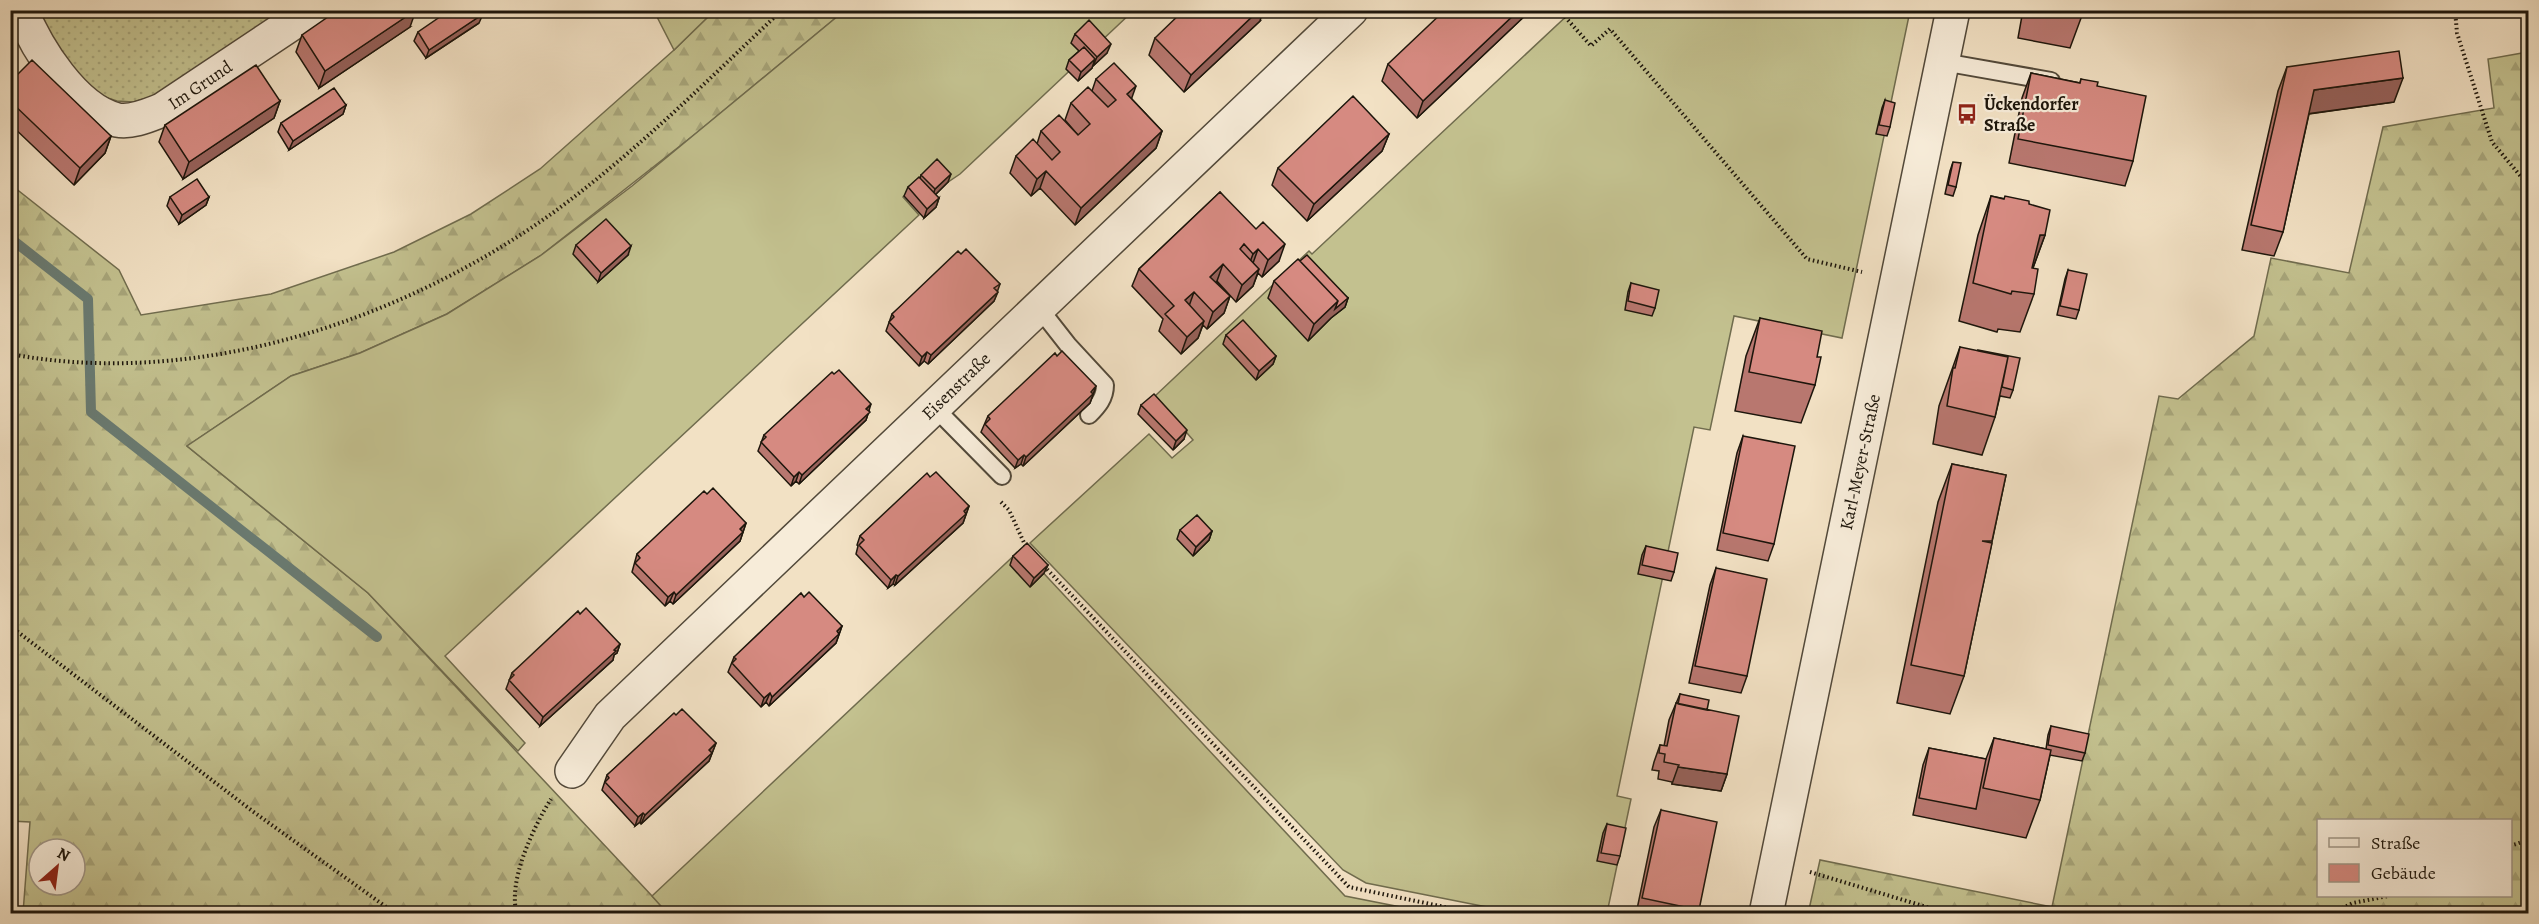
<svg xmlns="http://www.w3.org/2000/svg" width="2539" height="924" font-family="Alegreya,serif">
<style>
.grass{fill:url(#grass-dots);stroke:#706c4e;stroke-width:1.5}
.forest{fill:url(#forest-firs);stroke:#706c4e;stroke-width:1.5;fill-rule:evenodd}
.garden{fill:#c3c18f;stroke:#706c4e;stroke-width:1.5}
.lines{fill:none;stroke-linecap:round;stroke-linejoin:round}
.stream{stroke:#697a71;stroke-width:10}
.service-casing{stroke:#52493a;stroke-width:20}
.minor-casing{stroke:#52493a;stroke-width:36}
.tertiary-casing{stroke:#52493a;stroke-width:36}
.path{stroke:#1d160c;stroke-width:4;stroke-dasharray:1.5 3;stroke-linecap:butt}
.service{stroke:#f7ecd9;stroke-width:16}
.minor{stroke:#f7ecd9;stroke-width:33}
.tertiary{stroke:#f7ecd9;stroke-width:33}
.wall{fill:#b8776f;stroke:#1d160c;stroke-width:1.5}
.shaded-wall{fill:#96615a;stroke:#1d160c;stroke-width:1.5}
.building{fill:#d68a81;stroke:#1d160c;stroke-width:1.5}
.labels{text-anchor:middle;stroke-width:4.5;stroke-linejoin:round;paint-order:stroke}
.street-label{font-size:18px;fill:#1d160c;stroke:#f7ecd9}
.poi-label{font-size:18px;font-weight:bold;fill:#1d160c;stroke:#f7ecd9;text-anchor:start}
</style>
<defs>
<pattern id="grass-dots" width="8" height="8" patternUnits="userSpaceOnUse" patternTransform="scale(1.5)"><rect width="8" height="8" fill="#c3c18f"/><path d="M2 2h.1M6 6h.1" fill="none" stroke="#a7a57a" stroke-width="1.8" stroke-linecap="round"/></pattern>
<pattern id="forest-firs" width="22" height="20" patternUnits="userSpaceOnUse" patternTransform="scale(1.5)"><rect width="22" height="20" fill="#c3c18f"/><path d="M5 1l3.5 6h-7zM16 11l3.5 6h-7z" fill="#a7a57a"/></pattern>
</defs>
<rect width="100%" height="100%" fill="#f2e1c4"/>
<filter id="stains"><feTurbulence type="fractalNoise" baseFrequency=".00333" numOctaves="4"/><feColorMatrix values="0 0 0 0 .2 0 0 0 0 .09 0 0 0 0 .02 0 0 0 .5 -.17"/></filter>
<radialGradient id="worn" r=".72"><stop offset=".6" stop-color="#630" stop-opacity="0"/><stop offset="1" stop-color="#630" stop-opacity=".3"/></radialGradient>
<path class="grass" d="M 36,11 L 289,11 L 161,94 L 133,102 L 117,101 L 98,95 L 81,83 Z"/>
<path class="forest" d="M 714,11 L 844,11 L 699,131 L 540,256 L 447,314 L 360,353 L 291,376 L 187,446 L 368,593 L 668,913 L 23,913 L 30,822 L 10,821 L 10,184 L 119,270 L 141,315 L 271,294 L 394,252 L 471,214 L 540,169 L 674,50 ZM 39,849 L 75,849 L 75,885 L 39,885 Z
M 2528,52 L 2528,913 L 1808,914 L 1820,860 L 2052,907 L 2159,396 L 2178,399 L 2254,336 L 2271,258 L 2349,273 L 2383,127 L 2494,108 L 2488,59 ZM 2318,820 L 2510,820 L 2510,896 L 2318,896 Z"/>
<path class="garden" d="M 654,11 L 714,11 L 674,50 Z
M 844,11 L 1133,11 L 960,174 L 948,182 L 932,167 L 903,197 L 919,215 L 445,656 L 525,743 L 518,751 L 368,593 L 187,446 L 291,376 L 360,353 L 447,314 L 540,256 L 632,186 Z
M 1572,11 L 1910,11 L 1842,338 L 1734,316 L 1710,430 L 1694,427 L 1617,796 L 1631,799 L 1607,913 L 1517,913 L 1366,883 L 1343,870 L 1030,543 L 1149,434 L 1172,458 L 1193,440 L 1155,396 L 1309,251 L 1312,254 Z
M 1021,549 L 1345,896 L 1431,913 L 668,914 L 652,896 Z"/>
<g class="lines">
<path class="stream" d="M 10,238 L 88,299 L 91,412 L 377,637"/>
<g class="service-casing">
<path id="service" d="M 1943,62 L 2051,81
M 1039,308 L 1068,345 L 1105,385 C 1105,398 1098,406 1089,415
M 934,407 L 1002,476"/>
</g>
<g class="minor-casing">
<path id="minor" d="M 21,10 C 37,49 74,109 117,120 C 132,123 149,115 162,110 L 312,10
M 572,771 L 610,716 L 1351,10"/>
</g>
<g class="tertiary-casing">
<path id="tertiary" d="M 1766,914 L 1953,10"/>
</g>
<path class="path" d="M 1559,10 L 1591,46 L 1610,29 L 1807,259 L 1862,272
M 2455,10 L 2457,33 L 2492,142 L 2528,185
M 10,354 C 198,389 402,321 554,212 C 636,152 708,80 782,10
M 1001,502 L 1009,510 L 1026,547
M 1044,566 L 1349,887 L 1478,914
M 10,626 L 255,813 L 396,914
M 2510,846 L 2528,840
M 1810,872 L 1950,914
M 517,914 C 507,882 534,826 551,799
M 2330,914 L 2353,903 L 2388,896"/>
<use href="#service" class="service"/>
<use href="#minor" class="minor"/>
<use href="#tertiary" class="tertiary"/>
</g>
<path class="wall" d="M 1531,10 L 1417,118 L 1382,81 L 1388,64 Z
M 2023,10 L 2084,10 L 2070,48 L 2018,38 Z
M 1260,21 L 1184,92 L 1149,55 L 1155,38 Z
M 479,23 L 426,58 L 414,41 L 418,32 Z
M 410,27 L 319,88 L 296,52 L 302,35 Z
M 1075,34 L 1107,53 L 1093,66 L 1093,65 L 1092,68 L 1078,81 L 1066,69 L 1069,60 L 1079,51 L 1071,43 Z
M 2287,67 L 2394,102 L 2309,114 L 2283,232 L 2274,256 L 2242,250 L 2278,91 Z
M 2031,73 L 2080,83 L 2081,79 L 2097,86 L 2133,161 L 2125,186 L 2009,163 L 2022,98 Z
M 1096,79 L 1131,98 L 1162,131 L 1156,148 L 1075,225 L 1040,188 L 1031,196 L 1010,173 L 1016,156 L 1037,144 L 1041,131 L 1078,135 L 1065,120 L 1071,103 L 1092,91 Z
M 10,82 L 111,136 L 105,153 L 74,185 L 10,124 Z
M 1885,100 L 1890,127 L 1887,136 L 1876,134 L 1882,108 Z
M 280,101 L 274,118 L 183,179 L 159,142 L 165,125 Z
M 346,105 L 343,114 L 289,150 L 278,132 L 281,123 Z
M 1389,134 L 1382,151 L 1307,221 L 1272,185 L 1278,168 Z
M 1953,162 L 1956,187 L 1953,196 L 1945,194 L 1950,171 Z
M 921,175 L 948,182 L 935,195 L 939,198 L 936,207 L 924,218 L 904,196 L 908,187 L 920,179 Z
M 1220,192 L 1279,261 L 1262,277 L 1258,273 L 1253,286 L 1236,302 L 1217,281 L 1216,282 L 1230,296 L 1224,313 L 1207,329 L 1203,325 L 1198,338 L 1181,354 L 1159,331 L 1163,319 L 1132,286 L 1139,269 Z
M 1991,196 L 2029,204 L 2045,235 L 2033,268 L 2034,294 L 2020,332 L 1998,329 L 1997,332 L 1959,321 L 1978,235 Z
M 170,197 L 209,197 L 206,205 L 179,224 L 167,206 Z
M 576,245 L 628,255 L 598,282 L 573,254 Z
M 961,254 L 1000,284 L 994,301 L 928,364 L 924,361 L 919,366 L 886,331 L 892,314 Z
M 1300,261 L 1348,298 L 1345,307 L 1331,318 L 1308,341 L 1268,298 L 1274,281 Z
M 2068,270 L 2079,310 L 2076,319 L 2057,315 L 2065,279 Z
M 1631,283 L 1655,308 L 1652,316 L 1625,310 L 1628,292 Z
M 1760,318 L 1817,357 L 1815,385 L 1801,423 L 1735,411 L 1746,356 Z
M 1226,335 L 1276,356 L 1273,364 L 1256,380 L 1223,344 Z
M 1960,347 L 2013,390 L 2010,398 L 2000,396 L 1995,417 L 1982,455 L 1933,444 L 1939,406 Z
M 1057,356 L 1096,386 L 1090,403 L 1023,466 L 1021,464 L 1015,468 L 981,432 L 988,416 Z
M 1141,405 L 1184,439 L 1173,450 L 1138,414 Z
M 869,411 L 866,420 L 799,484 L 796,481 L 791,486 L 758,451 L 764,435 Z
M 1743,436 L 1774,544 L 1768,561 L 1717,550 L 1737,453 Z
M 1952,464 L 2006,475 L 1964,676 L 1950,714 L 1897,703 L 1938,502 Z
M 930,477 L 969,506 L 963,523 L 895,585 L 893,584 L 888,588 L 856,554 L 858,546 L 857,545 L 860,536 Z
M 707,494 L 746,523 L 740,541 L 673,604 L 670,601 L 665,606 L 632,572 L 637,554 Z
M 1180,530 L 1212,531 L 1209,540 L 1193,556 L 1177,539 Z
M 1646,546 L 1674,572 L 1671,581 L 1638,574 L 1642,555 Z
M 1013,556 L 1048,565 L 1044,573 L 1030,587 L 1010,565 Z
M 1716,568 L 1747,676 L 1741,693 L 1689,683 L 1710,585 Z
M 580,614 L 620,644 L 617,653 L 614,655 L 613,660 L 540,726 L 506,689 L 512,673 Z
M 842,626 L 836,643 L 769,706 L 766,702 L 761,707 L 728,672 L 734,657 Z
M 1680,694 L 1707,710 L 1727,774 L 1721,791 L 1672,784 L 1672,782 L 1658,779 L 1659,771 L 1652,770 L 1654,762 L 1660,745 L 1664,746 L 1669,720 Z
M 676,715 L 716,743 L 709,761 L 641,824 L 640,822 L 635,826 L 602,790 L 607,775 Z
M 2051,726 L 2085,753 L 2082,761 L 2050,755 L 2040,800 L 2026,838 L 1913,815 L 1923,765 L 1929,748 L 1986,759 L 1994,738 L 2046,749 L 2048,735 Z
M 1661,810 L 1699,910 L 1697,914 L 1636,914 L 1654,827 Z
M 1607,824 L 1620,856 L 1617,865 L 1597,861 L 1603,833 Z"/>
<path class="shaded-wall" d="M 416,10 L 410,27 L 319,88 L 325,71 Z
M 1259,10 L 1263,10 L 1260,21 L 1184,92 L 1191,75 Z
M 1519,10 L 1531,10 L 1417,118 L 1423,101 Z
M 2143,10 L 2246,10 L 2244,16 Z
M 483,14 L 479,23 L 426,58 L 429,50 Z
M 1111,44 L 1107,53 L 1093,66 L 1097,57 Z
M 1095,59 L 1092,68 L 1078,81 L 1081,72 Z
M 2403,78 L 2394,102 L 2306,114 L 2314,90 Z
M 1136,86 L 1130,103 L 1127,94 Z
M 280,101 L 274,118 L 183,179 L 189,162 Z
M 346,105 L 343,114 L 289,150 L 293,141 Z
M 1162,131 L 1156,148 L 1075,225 L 1081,208 Z
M 1389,134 L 1382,151 L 1307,221 L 1314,204 Z
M 111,136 L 105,153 L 74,185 L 80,168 Z
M 1046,171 L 1040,188 L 1031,196 L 1037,179 Z
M 951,174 L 948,182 L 932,198 L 935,189 Z
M 209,197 L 206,205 L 179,224 L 182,215 Z
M 939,198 L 936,207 L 924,218 L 927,209 Z
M 2040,235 L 2045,235 L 2031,273 L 2026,273 Z
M 1285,244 L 1279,261 L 1262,277 L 1268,260 Z
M 631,246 L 628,255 L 598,282 L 601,273 Z
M 1258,249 L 1252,266 L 1247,270 L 1253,254 Z
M 1223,264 L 1217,281 L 1204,294 L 1210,277 Z
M 1259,269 L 1253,286 L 1236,302 L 1242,285 Z
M 998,292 L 994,301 L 928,364 L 931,355 Z
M 1194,292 L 1188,309 L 1185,300 Z
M 1230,296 L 1224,313 L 1207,329 L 1213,312 Z
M 1348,298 L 1345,307 L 1331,318 L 1308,341 L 1314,324 L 1338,301 Z
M 1204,321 L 1198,338 L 1181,354 L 1187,337 Z
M 927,352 L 924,361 L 919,366 L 922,357 Z
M 1276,356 L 1273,364 L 1256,380 L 1259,371 Z
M 1096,386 L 1090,403 L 1023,466 L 1026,457 Z
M 871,404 L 866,420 L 799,484 L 802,475 Z
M 1187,430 L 1184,439 L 1173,450 L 1176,441 Z
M 1024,455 L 1021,464 L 1015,468 L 1018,460 Z
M 799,472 L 796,481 L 791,486 L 794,477 Z
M 969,506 L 963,523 L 895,585 L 898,576 Z
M 746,523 L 740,541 L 673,604 L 676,595 Z
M 1212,531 L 1209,540 L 1193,556 L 1196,547 Z
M 1048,565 L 1044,573 L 1030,587 L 1034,578 Z
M 896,575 L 893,584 L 888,588 L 891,580 Z
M 674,592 L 670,601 L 665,606 L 668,597 Z
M 842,626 L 836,643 L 769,706 L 772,697 Z
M 620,644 L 617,653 L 614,655 L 613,660 L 540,726 L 543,717 Z
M 770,693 L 766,702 L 761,707 L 764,698 Z
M 716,743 L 709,761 L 641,824 L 645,815 Z
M 1678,767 L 1727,774 L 1721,791 L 1672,784 Z
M 643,813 L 640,822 L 635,826 L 638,817 Z"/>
<path class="building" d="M 338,10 L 416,10 L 325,71 L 302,35 Z
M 450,10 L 480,10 L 483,14 L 429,50 L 418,32 Z
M 1184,10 L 1259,10 L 1191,75 L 1155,38 Z
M 1445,10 L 1519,10 L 1423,101 L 1388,64 Z
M 1089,20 L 1111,44 L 1097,57 L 1075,34 Z
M 1084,47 L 1095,59 L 1081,72 L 1069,60 Z
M 2399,51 L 2403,78 L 2314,90 L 2283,232 L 2251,225 L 2287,67 Z
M 32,60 L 111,136 L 80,168 L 10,101 L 10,82 Z
M 1114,63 L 1136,86 L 1127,94 L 1162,131 L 1081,208 L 1046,171 L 1037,179 L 1016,156 L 1033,139 L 1052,160 L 1060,152 L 1041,131 L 1059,115 L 1078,135 L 1090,124 L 1071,103 L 1088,87 L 1108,107 L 1116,100 L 1096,79 Z
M 256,65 L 280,101 L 189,162 L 165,125 Z
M 2031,73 L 2080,83 L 2081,79 L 2098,82 L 2097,86 L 2146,96 L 2133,161 L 2018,139 Z
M 334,88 L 346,105 L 293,141 L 281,123 Z
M 1353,96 L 1389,134 L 1314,204 L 1278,168 Z
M 1885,100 L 1895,103 L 1890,127 L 1879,125 Z
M 937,159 L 951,174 L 935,189 L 921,175 Z
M 1953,162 L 1961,163 L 1956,187 L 1948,185 Z
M 919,177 L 939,198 L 927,209 L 908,187 Z
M 197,179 L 209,197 L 182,215 L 170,197 Z
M 1220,192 L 1256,229 L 1263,222 L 1285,244 L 1268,260 L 1258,249 L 1253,254 L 1244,244 L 1240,249 L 1259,269 L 1242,285 L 1223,264 L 1210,277 L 1230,296 L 1213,312 L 1194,292 L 1185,300 L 1204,321 L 1187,337 L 1165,314 L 1174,306 L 1139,269 Z
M 1991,196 L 2004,199 L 2005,196 L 2029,201 L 2029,204 L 2050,210 L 2045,235 L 2040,235 L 2032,268 L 2038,269 L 2034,294 L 2012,291 L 2011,294 L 1973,283 Z
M 606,219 L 631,246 L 601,273 L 576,245 Z
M 966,249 L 1000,284 L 994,288 L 998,292 L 931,355 L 927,352 L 922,357 L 889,322 L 894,317 L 892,314 L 958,251 L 961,254 Z
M 1307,255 L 1348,298 L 1335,309 L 1338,301 L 1300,261 Z
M 1298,259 L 1338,301 L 1314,324 L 1274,281 Z
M 2068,270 L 2087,274 L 2079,310 L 2060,306 Z
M 1631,283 L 1659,290 L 1655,308 L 1628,301 Z
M 1760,318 L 1822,331 L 1817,357 L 1821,357 L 1815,385 L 1749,372 Z
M 1243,320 L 1276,356 L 1259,371 L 1226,335 Z
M 1960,347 L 2008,357 L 1995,417 L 1947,406 L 1953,368 L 1955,368 Z
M 1978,350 L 2020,358 L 2013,390 L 2002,387 L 2008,357 L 1978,351 Z
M 1062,351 L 1096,386 L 1091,392 L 1093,394 L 1026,457 L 1024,455 L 1018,460 L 985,424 L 990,419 L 988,416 L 1021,385 L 1055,353 L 1057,356 Z
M 839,370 L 871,404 L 866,409 L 870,412 L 802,475 L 799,472 L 794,477 L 761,442 L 766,437 L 764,435 L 832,372 L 834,374 Z
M 1154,394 L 1187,430 L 1176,441 L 1141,405 Z
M 1743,436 L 1795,446 L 1774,544 L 1723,533 Z
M 1952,464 L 2006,475 L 1992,541 L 1982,541 L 1992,543 L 1964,676 L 1911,665 Z
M 936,472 L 969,506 L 964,511 L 966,514 L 898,576 L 896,575 L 891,580 L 859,545 L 864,540 L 860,536 L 927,473 L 930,477 Z
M 713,488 L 746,523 L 740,529 L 743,532 L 676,595 L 674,592 L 668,597 L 635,563 L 640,558 L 637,554 L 704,491 L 707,494 Z
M 1197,515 L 1212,531 L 1196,547 L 1180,530 Z
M 1027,543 L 1048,565 L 1034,578 L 1013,556 Z
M 1646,546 L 1678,553 L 1674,572 L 1642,565 Z
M 1716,568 L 1767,579 L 1747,676 L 1695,666 Z
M 809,592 L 842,626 L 837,631 L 839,634 L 772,697 L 770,693 L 764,698 L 732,663 L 736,659 L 734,657 L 801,593 L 804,597 Z
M 586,608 L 620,644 L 614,650 L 616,651 L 543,717 L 509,680 L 514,675 L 512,673 L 578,611 L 580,614 Z
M 1680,694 L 1709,700 L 1707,710 L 1678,704 Z
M 1676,703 L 1739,716 L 1727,774 L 1678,767 L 1679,765 L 1664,762 L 1665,754 L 1659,753 L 1660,745 L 1667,746 Z
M 682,709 L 716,743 L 709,750 L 712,753 L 645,815 L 643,813 L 638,817 L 605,782 L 609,778 L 607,775 L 674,713 L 676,715 Z
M 2051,726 L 2089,734 L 2085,753 L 2048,745 Z
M 1994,738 L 2051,750 L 2040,800 L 1983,788 Z
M 10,739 L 15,740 L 10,829 Z
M 1929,748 L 1986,759 L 1976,809 L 1919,798 Z
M 1661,810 L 1717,822 L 1699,910 L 1642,898 Z
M 1607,824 L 1626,828 L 1620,856 L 1601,853 Z"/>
<defs>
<g id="bus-bare" transform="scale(1.62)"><path d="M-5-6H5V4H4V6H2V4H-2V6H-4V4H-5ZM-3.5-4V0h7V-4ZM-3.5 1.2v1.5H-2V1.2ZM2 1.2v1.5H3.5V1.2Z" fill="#8f2418" stroke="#f7ecd9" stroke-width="2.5" paint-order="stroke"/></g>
</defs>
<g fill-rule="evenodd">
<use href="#bus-bare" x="1967" y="114"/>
</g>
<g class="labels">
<g class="street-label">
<text transform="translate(200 85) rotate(-34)" y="6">Im Grund</text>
<text transform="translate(956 386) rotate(-44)" y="6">Eisenstraße</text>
<text transform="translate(1860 462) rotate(-78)" y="6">Karl-Meyer-Straße</text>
</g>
<g class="poi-label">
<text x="1984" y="110">Ückendorfer<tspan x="1984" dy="21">Straße</tspan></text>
</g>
</g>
<rect width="2539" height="924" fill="none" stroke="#f2e1c4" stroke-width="36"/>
<rect x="12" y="12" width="2515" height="900" fill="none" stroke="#1d160c" stroke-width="3"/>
<rect x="18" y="18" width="2503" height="888" fill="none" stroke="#1d160c" stroke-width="1.5"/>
<rect x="2317" y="819" width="195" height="78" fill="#f7ecd9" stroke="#a09687" stroke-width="1.5"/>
<rect x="2329" y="838" width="30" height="9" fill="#f7ecd9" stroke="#a09687" stroke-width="1.5"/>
<text x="2371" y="849" font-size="18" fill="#1d160c">Straße</text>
<rect x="2329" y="864" width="30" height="18" fill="#d68a81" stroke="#a09687" stroke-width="1.5"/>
<text x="2371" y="879" font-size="18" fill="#1d160c">Gebäude</text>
<g transform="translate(57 867) rotate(28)"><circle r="28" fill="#f7ecd9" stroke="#a09687" stroke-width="1.5"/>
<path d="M0-4.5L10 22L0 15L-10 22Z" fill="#8f2418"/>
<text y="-9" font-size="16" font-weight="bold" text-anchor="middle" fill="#1d160c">N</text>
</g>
<rect width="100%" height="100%" filter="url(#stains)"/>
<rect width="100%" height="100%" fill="url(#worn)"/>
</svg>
